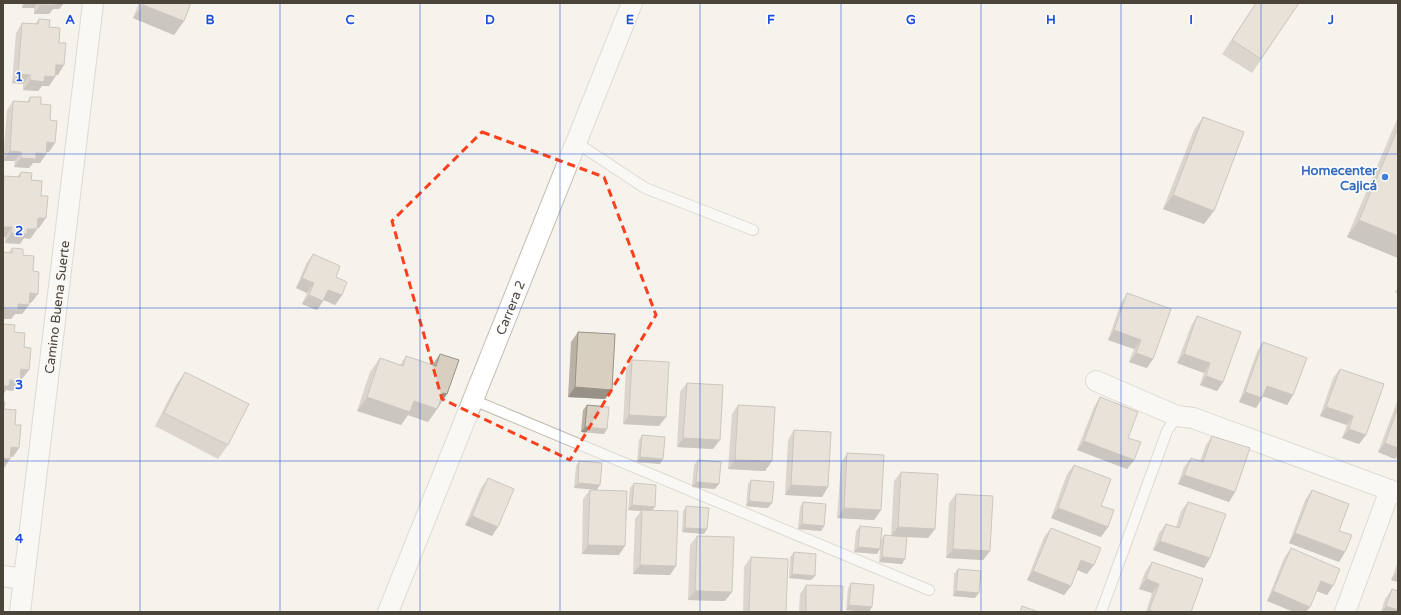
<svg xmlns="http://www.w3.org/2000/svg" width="1401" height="615" font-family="'Varela Round',sans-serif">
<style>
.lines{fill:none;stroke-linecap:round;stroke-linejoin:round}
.service-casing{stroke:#c2bbae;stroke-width:12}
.minor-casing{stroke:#c2bbae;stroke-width:22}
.service{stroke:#fff;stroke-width:10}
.minor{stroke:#fff;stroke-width:20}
.wall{fill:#bab2a6}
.shaded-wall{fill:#979187}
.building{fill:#d8cfc1;stroke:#979187}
.marked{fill:none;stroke:#fc3f1d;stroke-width:3;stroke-dasharray:8 5;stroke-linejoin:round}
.grid{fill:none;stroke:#1d4ed8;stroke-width:1;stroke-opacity:0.55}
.shop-dot{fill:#3f7fe0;stroke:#fff;stroke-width:1.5}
.labels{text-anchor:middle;stroke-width:3;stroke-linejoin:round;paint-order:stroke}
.shop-label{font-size:13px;font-weight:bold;fill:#366cbe;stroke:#fff;text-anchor:end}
.street-label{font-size:13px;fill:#4b4439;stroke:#fff}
.grid-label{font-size:13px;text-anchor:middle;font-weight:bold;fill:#1d4ed8;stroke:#fff;stroke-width:3;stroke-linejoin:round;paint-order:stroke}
</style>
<rect width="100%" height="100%" fill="#f6f3ec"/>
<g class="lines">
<g class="service-casing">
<path id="service" d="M 577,143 L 645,188 L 753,230
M 473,400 L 929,590
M 1101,612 L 1167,431 L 1177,416"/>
</g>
<g class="minor-casing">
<g id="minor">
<path d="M 1096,381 L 1177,416 L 1193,418 L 1398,493"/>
<path d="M 3,576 L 23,579"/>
<path id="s1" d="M 20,612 L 93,3"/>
<path id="s2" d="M 388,612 L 632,3"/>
<path d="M 1345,612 L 1390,490"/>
</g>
</g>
<use href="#service" class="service"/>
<use href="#minor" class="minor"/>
</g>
<path class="wall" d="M 22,3 L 64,3 L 59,9 L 53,9 L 49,14 L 34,14 L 34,8 L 22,8 Z
M 139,3 L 191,3 L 184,21 L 174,35 L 133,18 Z
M 1256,3 L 1299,3 L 1252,73 L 1222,54 Z
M 39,19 L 49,27 L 58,75 L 55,75 L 55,77 L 49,86 L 42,86 L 38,91 L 23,90 L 23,84 L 12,83 L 16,33 L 22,23 L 35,24 Z
M 30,97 L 41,104 L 49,152 L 46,152 L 46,154 L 40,163 L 33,163 L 29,168 L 14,167 L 15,161 L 3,161 L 7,110 L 13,101 L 27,102 Z
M 1203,117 L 1204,224 L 1163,209 L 1194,130 Z
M 1398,117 L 1398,258 L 1347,237 Z
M 21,172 L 31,180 L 39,228 L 37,228 L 37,229 L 30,239 L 24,238 L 20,244 L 5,243 L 5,237 L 3,237 L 3,178 L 4,176 L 17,177 Z
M 12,248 L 23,255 L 31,303 L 29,303 L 22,314 L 15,314 L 11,319 L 3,319 L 3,252 L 9,252 Z
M 313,254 L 336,277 L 342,295 L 335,305 L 324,300 L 317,310 L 302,304 L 307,293 L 296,288 L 306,264 Z
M 1127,293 L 1171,309 L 1147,368 L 1129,362 L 1134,349 L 1108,340 L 1121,303 Z
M 1197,316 L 1223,382 L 1217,391 L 1200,385 L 1204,373 L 1177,363 L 1191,326 Z
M 578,332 L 612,390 L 605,399 L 568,397 L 571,342 Z
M 1263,342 L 1293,395 L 1287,405 L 1263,396 L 1256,408 L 1239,402 L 1257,352 Z
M 440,354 L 438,408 L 428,422 L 408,415 L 401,425 L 357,411 L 370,372 L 380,358 L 400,365 L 406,356 L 432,365 Z
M 632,360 L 659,426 L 623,424 L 626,369 Z
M 1340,369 L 1366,435 L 1359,444 L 1342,438 L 1347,425 L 1320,416 L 1333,378 Z
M 185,372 L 228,445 L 218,459 L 155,426 L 176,385 Z
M 687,383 L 713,449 L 677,447 L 680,392 Z
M 1100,397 L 1128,438 L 1134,460 L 1127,469 L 1077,450 L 1094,407 Z
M 1398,400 L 1398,455 L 1395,459 L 1378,452 L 1397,402 Z
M 587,405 L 604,434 L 581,432 L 583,410 Z
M 738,405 L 772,461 L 765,471 L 728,469 L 732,414 Z
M 794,430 L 828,487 L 822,497 L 785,495 L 788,440 Z
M 642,435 L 660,464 L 637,462 L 639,440 Z
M 1212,436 L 1235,492 L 1229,502 L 1178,484 L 1184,467 L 1191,458 L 1200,461 L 1206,445 Z
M 847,453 L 881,510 L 874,520 L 837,518 L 841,463 Z
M 698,460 L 715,489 L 692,487 L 694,465 Z
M 579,461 L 600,485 L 574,488 L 576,466 Z
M 1074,465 L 1101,506 L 1108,527 L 1101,537 L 1051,518 L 1067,474 Z
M 901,472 L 935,529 L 928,538 L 905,537 L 902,564 L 879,562 L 881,540 L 884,535 L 891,536 L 894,481 Z
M 488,478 L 492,536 L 465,525 L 481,488 Z
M 751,480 L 768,508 L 746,506 L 748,484 Z
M 634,483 L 655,507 L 652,510 L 670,575 L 633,574 L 635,519 L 641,511 L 628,510 L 630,488 Z
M 590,490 L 619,555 L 582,554 L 583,499 Z
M 1312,490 L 1339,531 L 1345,552 L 1339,562 L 1289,543 L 1305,500 Z
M 956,494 L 990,551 L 983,560 L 946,558 L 949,503 Z
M 803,502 L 824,526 L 821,531 L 798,529 L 800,507 Z
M 1188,502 L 1210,558 L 1204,568 L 1153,550 L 1159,533 L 1166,524 L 1176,527 L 1181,511 Z
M 686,506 L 707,529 L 704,534 L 682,532 L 683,511 Z
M 860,526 L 880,549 L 877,554 L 854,552 L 856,531 Z
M 1051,528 L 1087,574 L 1077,570 L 1071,586 L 1064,595 L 1027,580 L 1044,537 Z
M 697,536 L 725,601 L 688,600 L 690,545 Z
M 1291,548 L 1327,595 L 1317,591 L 1310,607 L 1306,612 L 1294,612 L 1267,601 L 1284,558 Z
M 794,552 L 815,576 L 811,580 L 789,578 L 790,557 Z
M 751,557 L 786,612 L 743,612 L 744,567 Z
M 1152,562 L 1191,612 L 1146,612 L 1152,593 L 1139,589 L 1145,572 Z
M 1398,562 L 1398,582 L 1391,580 Z
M 958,569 L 975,598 L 953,596 L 954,574 Z
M 851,583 L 869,612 L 846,610 L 848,588 Z
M 806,585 L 842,612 L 799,612 L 800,594 Z
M 1392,589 L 1398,591 L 1398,612 L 1381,612 L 1385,599 Z"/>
<path class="shaded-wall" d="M 26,3 L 38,3 L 34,8 L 22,8 Z
M 53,3 L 64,3 L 59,9 L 53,9 L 49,14 L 34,14 L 40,5 Z
M 143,5 L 184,21 L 174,35 L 133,18 Z
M 56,65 L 64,65 L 58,75 L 49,74 Z
M 18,74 L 30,75 L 23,84 L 12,83 Z
M 45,76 L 55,77 L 49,86 L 42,86 L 38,91 L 23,90 L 30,80 Z
M 47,142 L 55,143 L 49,152 L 41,152 Z
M 10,151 L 21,152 L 15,161 L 3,161 Z
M 36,153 L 46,154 L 40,163 L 33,163 L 29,168 L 14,167 L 21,158 Z
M 1173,195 L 1214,211 L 1204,224 L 1163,209 Z
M 38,218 L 46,218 L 39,228 L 32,227 Z
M 1359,220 L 1398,236 L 1398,258 L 1347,237 Z
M 3,227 L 12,227 L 5,237 L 3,237 Z
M 27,229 L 37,229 L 30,239 L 24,238 L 20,244 L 5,243 L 11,233 Z
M 302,278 L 314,283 L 307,293 L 296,288 Z
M 1398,288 L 1398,293 L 1395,292 Z
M 328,290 L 342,295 L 335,305 L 321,299 Z
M 30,293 L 38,294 L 31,303 L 23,303 Z
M 309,295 L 323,301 L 317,310 L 302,304 Z
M 18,304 L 29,305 L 22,314 L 15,314 L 11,319 L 3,319 L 3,309 Z
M 1114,330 L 1141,340 L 1134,349 L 1108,340 Z
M 1136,353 L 1153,359 L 1147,368 L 1129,362 Z
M 1184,354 L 1210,363 L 1204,373 L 1177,363 Z
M 21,369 L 29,370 L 22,379 L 14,379 Z
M 1206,376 L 1223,382 L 1217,391 L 1200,385 Z
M 10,380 L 20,381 L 13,391 L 6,390 L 3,395 L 3,386 Z
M 1267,386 L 1293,395 L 1287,405 L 1260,395 Z
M 575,387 L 612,390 L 605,399 L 568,397 Z
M 1245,392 L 1262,398 L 1256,408 L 1239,402 Z
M 443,393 L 447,394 L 438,408 L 433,406 Z
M 367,397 L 414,401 L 437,409 L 428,422 L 408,415 L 401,425 L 357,411 Z
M 1326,407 L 1353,416 L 1347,425 L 1320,416 Z
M 629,415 L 666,417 L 659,426 L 623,424 Z
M 585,427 L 607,429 L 604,434 L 581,432 Z
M 1349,429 L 1366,435 L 1359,444 L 1342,438 Z
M 683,438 L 720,440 L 713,449 L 677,447 Z
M 1084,441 L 1134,460 L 1127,469 L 1077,450 Z
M 1385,443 L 1398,448 L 1398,455 L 1395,459 L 1378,452 Z
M 11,447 L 19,448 L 13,457 L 5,456 Z
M 640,457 L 663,459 L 660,464 L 637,462 Z
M 3,458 L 10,459 L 4,468 L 3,468 Z
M 735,460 L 772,461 L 765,471 L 728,469 Z
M 1184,475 L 1235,492 L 1229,502 L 1178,484 Z
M 696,482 L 719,484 L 715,489 L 692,487 Z
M 578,483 L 600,485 L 597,490 L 574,488 Z
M 791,485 L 828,487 L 822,497 L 785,495 Z
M 749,501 L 772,503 L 768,508 L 746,506 Z
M 632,505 L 655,507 L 651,512 L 628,510 Z
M 844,508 L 881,510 L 874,520 L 837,518 Z
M 1058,508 L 1108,527 L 1101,537 L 1051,518 Z
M 472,516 L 498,527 L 492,536 L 465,525 Z
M 802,524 L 824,526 L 821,531 L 798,529 Z
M 898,527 L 935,529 L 928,538 L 891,536 Z
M 685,528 L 707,529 L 704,534 L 682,532 Z
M 1295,533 L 1345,552 L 1339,562 L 1289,543 Z
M 1160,541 L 1210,558 L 1204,568 L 1153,550 Z
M 588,545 L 625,546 L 619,555 L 582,554 Z
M 858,547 L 880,549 L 877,554 L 854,552 Z
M 953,549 L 990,551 L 983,560 L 946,558 Z
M 882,557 L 905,559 L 902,564 L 879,562 Z
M 1081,560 L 1094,565 L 1087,574 L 1075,569 Z
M 640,565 L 676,566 L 670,575 L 633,574 Z
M 1033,571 L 1071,586 L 1064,595 L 1027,580 Z
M 1398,571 L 1398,582 L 1391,580 Z
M 792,574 L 815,576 L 811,580 L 789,578 Z
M 1146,579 L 1159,584 L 1152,593 L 1139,589 Z
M 1321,581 L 1333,586 L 1327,595 L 1314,590 Z
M 695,591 L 732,592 L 725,601 L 688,600 Z
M 956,591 L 979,593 L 975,598 L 953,596 Z
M 1273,591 L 1310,607 L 1306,612 L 1294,612 L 1267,601 Z
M 849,605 L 872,607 L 869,612 L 846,610 Z
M 1386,606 L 1398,610 L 1398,612 L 1382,612 Z
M 1149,610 L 1155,612 L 1148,612 Z"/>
<path class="building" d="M 40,3 L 55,3 L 55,5 L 40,5 Z
M 143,3 L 191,3 L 184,21 L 143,5 Z
M 1256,3 L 1299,3 L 1261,59 L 1232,40 Z
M 39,19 L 50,20 L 49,27 L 60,28 L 59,43 L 66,43 L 64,65 L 56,65 L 55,77 L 45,76 L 44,82 L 30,80 L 30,75 L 18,74 L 22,23 L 38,24 Z
M 30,97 L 41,97 L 41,104 L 51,105 L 50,120 L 57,121 L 55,143 L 47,142 L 46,154 L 36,153 L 36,159 L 21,158 L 21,152 L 10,151 L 13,101 L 29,102 Z
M 1203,117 L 1244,132 L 1214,211 L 1173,195 Z
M 1398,128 L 1398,236 L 1359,220 Z
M 21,172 L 32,173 L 31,180 L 42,181 L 41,196 L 48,196 L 46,218 L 38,218 L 37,229 L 27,229 L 27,234 L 11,233 L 12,227 L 3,227 L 3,193 L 4,176 L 20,177 Z
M 12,248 L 23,249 L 23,255 L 34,256 L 33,271 L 39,272 L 38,294 L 30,293 L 29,305 L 18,304 L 18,310 L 3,309 L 3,252 L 12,253 Z
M 313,254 L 340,266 L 336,277 L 347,282 L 342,295 L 328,290 L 323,301 L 309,295 L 314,283 L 302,278 Z
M 1127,293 L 1171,309 L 1153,359 L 1136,353 L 1141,340 L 1114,330 Z
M 1197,316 L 1241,332 L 1223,382 L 1206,376 L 1210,363 L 1184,354 Z
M 3,324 L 15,325 L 14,332 L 25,333 L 24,347 L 31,348 L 29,370 L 21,369 L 20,381 L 10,380 L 9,386 L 3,386 Z
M 578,332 L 615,334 L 612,390 L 575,387 Z
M 1263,342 L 1307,358 L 1293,395 L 1267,386 L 1262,398 L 1245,392 Z
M 440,354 L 459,360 L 447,394 L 443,393 L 437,409 L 414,401 L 410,412 L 367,397 L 380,358 L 403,366 L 406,356 L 436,366 Z
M 632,360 L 669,362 L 666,417 L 629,415 Z
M 1340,369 L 1384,384 L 1366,435 L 1349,429 L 1353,416 L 1326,407 Z
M 185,372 L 249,404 L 228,445 L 164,413 Z
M 687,383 L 723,385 L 720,440 L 683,438 Z
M 1100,397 L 1138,412 L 1128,438 L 1141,442 L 1134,460 L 1084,441 Z
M 3,402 L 5,402 L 4,409 L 16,410 L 15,425 L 21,425 L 19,448 L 11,447 L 10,459 L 3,458 Z
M 587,405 L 609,407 L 607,429 L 585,427 Z
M 738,405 L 775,407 L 772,461 L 735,460 Z
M 1398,407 L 1398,448 L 1385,443 Z
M 794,430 L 831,432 L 828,487 L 791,485 Z
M 642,435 L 665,437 L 663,459 L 640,457 Z
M 1212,436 L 1250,448 L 1235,492 L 1184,475 L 1191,458 L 1203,462 Z
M 847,453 L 884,455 L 881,510 L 844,508 Z
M 698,460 L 721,462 L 719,484 L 696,482 Z
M 579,461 L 602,463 L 600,485 L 578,483 Z
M 1074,465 L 1111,479 L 1101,506 L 1114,510 L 1108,527 L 1058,508 Z
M 901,472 L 938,474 L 935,529 L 898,527 Z
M 488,478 L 514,489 L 498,527 L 472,516 Z
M 751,480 L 774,482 L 772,503 L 749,501 Z
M 634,483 L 656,485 L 655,507 L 632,505 Z
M 590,490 L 627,491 L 625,546 L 588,545 Z
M 1312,490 L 1349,504 L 1339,531 L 1352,535 L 1345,552 L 1295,533 Z
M 956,494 L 993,496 L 990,551 L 953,549 Z
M 803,502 L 826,504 L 824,526 L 802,524 Z
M 1188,502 L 1226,514 L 1210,558 L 1160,541 L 1166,524 L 1179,528 Z
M 686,506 L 709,508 L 707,529 L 685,528 Z
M 642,510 L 678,511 L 676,566 L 640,565 Z
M 860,526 L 882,528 L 880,549 L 858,547 Z
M 1051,528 L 1101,548 L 1094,565 L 1081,560 L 1071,586 L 1033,571 Z
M 884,535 L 907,537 L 905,559 L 882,557 Z
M 697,536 L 734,537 L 732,592 L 695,591 Z
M 1291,548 L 1340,569 L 1333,586 L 1321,581 L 1310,607 L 1273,591 Z
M 794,552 L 816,554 L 815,576 L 792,574 Z
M 751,557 L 788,559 L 786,612 L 749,612 Z
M 1152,562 L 1203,579 L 1191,612 L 1155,612 L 1149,610 L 1159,584 L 1146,579 Z
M 958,569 L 981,571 L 979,593 L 956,591 Z
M 851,583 L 874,585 L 872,607 L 849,605 Z
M 806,585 L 843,586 L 842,612 L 806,612 Z
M 1392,589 L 1398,591 L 1398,610 L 1386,606 Z
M 1022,606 L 1039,612 L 1020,612 Z"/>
<path d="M0 0H1401V615H0ZM 482,132 L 604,177 L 656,315 L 570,460 L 442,399 L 392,221 Z" fill="#f6f3ec" fill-opacity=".55" fill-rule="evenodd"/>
<path class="marked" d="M 482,132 L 604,177 L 656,315 L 570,460 L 442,399 L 392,221 Z"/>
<path class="grid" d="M 140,3 L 140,612M 280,3 L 280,612M 420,3 L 420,612M 560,3 L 560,612M 700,3 L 700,612M 841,3 L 841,612M 981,3 L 981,612M 1121,3 L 1121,612M 1261,3 L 1261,612M 3,154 L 1398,154M 3,308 L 1398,308M 3,461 L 1398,461"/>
<circle class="shop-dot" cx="1385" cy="177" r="4"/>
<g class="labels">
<g class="shop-label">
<text x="1377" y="175">Homecenter<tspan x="1377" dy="15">Cajicá</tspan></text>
</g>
<g class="street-label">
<text dy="5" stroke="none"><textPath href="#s1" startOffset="307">Camino Buena Suerte</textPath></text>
<text dy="5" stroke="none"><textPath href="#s2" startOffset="328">Carrera 2</textPath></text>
</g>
</g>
<g class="grid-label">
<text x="70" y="24">A</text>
<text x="210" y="24">B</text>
<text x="350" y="24">C</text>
<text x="490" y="24">D</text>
<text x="630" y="24">E</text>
<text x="771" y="24">F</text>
<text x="911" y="24">G</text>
<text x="1051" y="24">H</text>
<text x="1191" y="24">I</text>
<text x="1331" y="24">J</text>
<text x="19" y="81">1</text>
<text x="19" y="235">2</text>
<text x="19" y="389">3</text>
<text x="19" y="543">4</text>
</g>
<rect width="1401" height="615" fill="none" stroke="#4b4439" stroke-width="8"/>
</svg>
